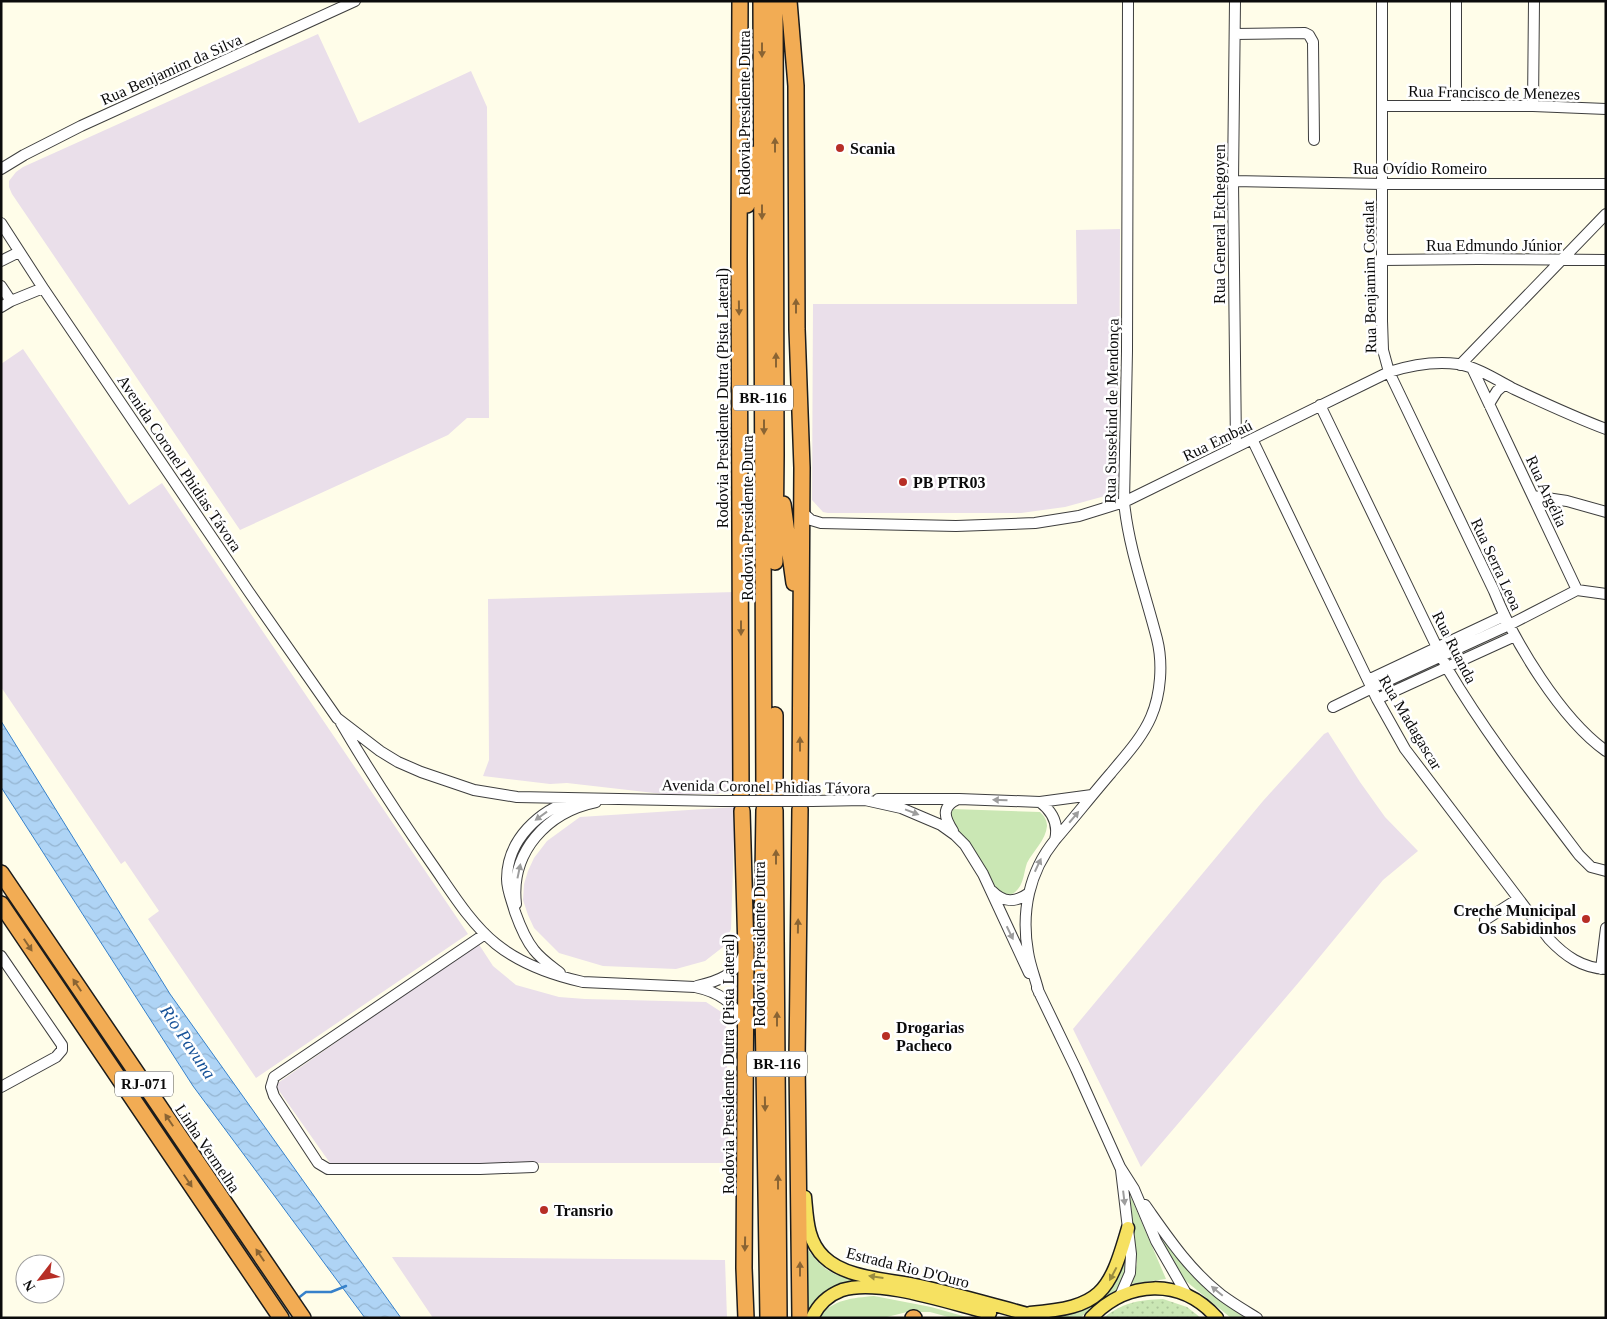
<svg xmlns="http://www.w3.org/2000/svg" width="1607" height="1319" font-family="Georgia,serif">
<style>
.industrial{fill:#eadfea}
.grass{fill:#cae7b4}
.park{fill:url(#park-dots)}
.water{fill:url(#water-waves);stroke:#3781ca}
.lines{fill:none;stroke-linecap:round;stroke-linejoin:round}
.stream{stroke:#3781ca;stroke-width:2.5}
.minor-casing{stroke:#3e3e3e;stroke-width:12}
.major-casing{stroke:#1c1c1c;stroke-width:15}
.highway-casing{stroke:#1c1c1c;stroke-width:18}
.minor{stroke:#fff;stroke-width:10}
.major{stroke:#f6e161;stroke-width:12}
.highway{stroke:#f2ac54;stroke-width:15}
.minor-bridge-casing{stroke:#3e3e3e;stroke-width:12;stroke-linecap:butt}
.minor-bridge{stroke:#fff;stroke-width:10}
.oneway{fill:#8a6433}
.oneway2{fill:#9d9d9d}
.oneway3{fill:#988b3f}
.poi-dot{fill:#b72e26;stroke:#fff;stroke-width:2}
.labels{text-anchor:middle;stroke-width:5;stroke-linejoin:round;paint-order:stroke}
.shield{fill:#fff;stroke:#545454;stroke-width:1}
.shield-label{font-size:15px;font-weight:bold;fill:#0b0b0b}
.street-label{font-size:16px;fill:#0b0b0b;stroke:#fff}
.poi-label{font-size:16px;font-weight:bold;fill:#0b0b0b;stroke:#fff;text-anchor:start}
.water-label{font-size:18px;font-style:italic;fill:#185399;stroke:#fff}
</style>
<defs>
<pattern id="park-dots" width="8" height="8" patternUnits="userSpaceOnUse" patternTransform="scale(1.25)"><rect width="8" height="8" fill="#cae7b4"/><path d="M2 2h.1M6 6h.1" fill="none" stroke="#acc599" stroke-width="1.8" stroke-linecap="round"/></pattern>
<pattern id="water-waves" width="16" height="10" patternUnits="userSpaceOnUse" patternTransform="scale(1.25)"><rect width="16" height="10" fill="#afd4f5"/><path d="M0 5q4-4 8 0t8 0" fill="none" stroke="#95b5d1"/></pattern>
</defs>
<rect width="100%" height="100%" fill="#fffde9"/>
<path class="industrial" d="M 318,34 L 359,123 L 471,71 L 487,107 L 489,418 L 467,418 L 448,435 L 240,530 L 12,194 L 9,187 L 9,181 L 16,172 L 23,167 Z
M 1120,229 L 1119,473 L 1119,483 L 1113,491 L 1105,496 L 1065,507 L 1021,513 L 828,513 L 823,512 L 812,500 L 813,304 L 1077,304 L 1076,230 Z
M 23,349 L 129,505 L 162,483 L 468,934 L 256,1078 L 148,919 L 159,911 L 125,861 L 121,864 L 1,687 L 1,364 Z
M 735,592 L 735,779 L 718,794 L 663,794 L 567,783 L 550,784 L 483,776 L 489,760 L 488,599 Z
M 1328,732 L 1360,782 L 1385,817 L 1418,851 L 1383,880 L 1299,982 L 1141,1167 L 1073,1029 L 1263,801 L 1324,734 Z
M 735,807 L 731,929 L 723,947 L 705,961 L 676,969 L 603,966 L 559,953 L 534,928 L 528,915 L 523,900 L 524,884 L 528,871 L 534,858 L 547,841 L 580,817 Z
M 478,943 L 493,966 L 516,985 L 559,997 L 585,999 L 706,1002 L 726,1015 L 729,1163 L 330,1163 L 275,1085 Z
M 392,1257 L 725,1260 L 727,1318 L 433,1318 Z"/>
<path class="grass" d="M 952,809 L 1040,812 C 1044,816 1047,820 1047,826 C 1046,840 1033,851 1027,863 C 1024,871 1024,882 1018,889 C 1014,894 1008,897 1001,896 L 969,846 L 948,819 L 950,811 Z
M 1130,1195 L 1166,1279 L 1131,1284 L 1137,1264 Z
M 1162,1238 C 1187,1269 1213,1295 1245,1318 L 1231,1318 L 1176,1273 Z
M 808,1250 C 825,1272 832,1274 858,1282 L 819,1298 L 808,1311 Z
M 1125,1254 L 1128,1266 L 1124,1280 L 1116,1291 L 1102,1299 L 1080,1318 L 1052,1318 L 1044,1316 L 1075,1313 L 1101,1299 L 1120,1274 Z
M 874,1296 L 931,1307 L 970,1318 L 952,1318 L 930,1312 L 907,1312 L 883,1318 L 819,1318 C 832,1299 853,1298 874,1296 Z"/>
<path class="park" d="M 1163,1299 L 1187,1307 L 1201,1318 L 1103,1318 C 1124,1302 1138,1300 1163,1299 Z"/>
<path class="water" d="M 1,721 L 170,994 L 401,1318 L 365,1318 L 193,1086 L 1,787 Z"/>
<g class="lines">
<path class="stream" d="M 297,1299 L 306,1292 L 331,1292 L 346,1286"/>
<g class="minor-casing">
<path id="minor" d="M 1235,1 L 1233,181 L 1236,447
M 1382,1 L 1382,321 L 1383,350 L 1389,372 L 1494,591 C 1514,642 1561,719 1606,751
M 1235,34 L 1305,33 L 1309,35 L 1313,42 L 1314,140
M 1382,106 L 1533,106 L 1606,109
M 1456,106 L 1456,1
M 1533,106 L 1534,1
M 1,169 L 24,155 L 81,126 L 355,1
M 1233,181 L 1382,184 L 1606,184
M 1,223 L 43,288 L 249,592 L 337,718 L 380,751 L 398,762 L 421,772 L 474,790 L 517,797 L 721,801
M 1383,260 L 1478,259 L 1606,260
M 1,261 L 19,252
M 1,286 L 11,301
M 1,307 L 11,301 L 43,288
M 1460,365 L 1606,214
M 1473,370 L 1577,590
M 1489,404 L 1497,391 L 1505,384
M 1320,405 L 1447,668 C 1486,734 1533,794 1579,855 L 1591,867 L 1606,871
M 1252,439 L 1377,699 L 1405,749 L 1549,939 C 1565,956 1582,968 1606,969
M 1533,496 L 1567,501 L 1606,512
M 802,512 L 811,520 L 821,523 L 956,526 L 1035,523 L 1079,516 L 1124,502 L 1389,372 C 1411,365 1435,361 1458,364 C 1477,367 1497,380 1514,389 C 1544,403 1574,417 1606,429
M 1368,680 L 1504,616
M 1377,699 L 1515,636
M 1333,707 L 1372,688 L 1509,625 L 1577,590 L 1606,594
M 341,723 C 369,771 400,818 432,864 C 451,891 470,923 496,944 C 521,964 552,975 583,982 L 695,987 C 719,992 733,1002 744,1023
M 878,799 L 959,799 L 1040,802 L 1092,795
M 812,801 L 865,800 L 901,808 L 941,825 L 955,835 L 965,845 L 983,874 L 1029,973
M 1040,802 C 1053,812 1059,824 1055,840
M 953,831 C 944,817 941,807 958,799
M 992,891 C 1004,903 1015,903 1029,893
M 516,904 C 510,852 547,812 596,802
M 1485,920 L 1518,899 L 1520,902
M 485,934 L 274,1077 L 271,1087 L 274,1096 L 318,1163 L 328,1169 L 480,1169 L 533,1167
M 1,956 L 62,1045 L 62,1050 L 56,1057 L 1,1087
M 1601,969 L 1606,928
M 560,973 C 551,966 541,959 534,950 C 525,939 520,926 515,912 C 512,901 507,890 507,879 C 507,840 539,810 574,800
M 697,986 C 719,981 735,975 744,954
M 1037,988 L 1076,1069 L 1120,1167 L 1134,1189 L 1156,1241 L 1187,1295
M 1039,993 C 1036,980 1030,966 1028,952 C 1021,912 1029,872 1055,840 C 1074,818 1092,795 1111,773 C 1125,756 1142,738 1151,717 C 1161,694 1163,663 1157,639 C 1145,592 1129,550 1124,502 L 1127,351 L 1128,1
M 1145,1205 C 1167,1236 1188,1268 1219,1293 C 1230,1302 1244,1310 1257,1318
M 1120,1296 L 1130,1273 L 1131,1254 L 1121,1170"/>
</g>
<g class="major-casing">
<path id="major" d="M 805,1197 C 807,1218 807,1241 824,1257 C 846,1279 890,1279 920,1286 C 961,1295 1001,1307 1042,1318
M 1030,1313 C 1101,1307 1109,1294 1128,1228
M 812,1318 C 818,1305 829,1295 842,1290 C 879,1278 952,1304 990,1313
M 1091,1318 C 1127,1280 1181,1277 1217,1318"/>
</g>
<g class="highway-casing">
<path id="highway" d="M 740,1 L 739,259 L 741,795
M 761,1 L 764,794
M 789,1 L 796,86 L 797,329 L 802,468 L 800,793
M 747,205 L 755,154
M 783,504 L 794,583
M 775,562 L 776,455 L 775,1
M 775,715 L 775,794
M 800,809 L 797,1060 L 800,1318
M 764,810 L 762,941 L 768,1318
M 775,810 L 779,1318
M 742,811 L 746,951 L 744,1268 L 746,1318
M 1,873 L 303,1318
M 1,904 L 281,1318
M 913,1318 L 914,1318"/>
</g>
<use href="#minor" class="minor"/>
<use href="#major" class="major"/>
<use href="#highway" class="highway"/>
<g class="minor-bridge-casing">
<path id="minor-bridge" d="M 721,801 L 812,801"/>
</g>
<use href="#minor-bridge" class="minor-bridge"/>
</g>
<defs><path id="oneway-solid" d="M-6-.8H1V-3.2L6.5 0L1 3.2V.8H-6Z" transform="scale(1.25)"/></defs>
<g class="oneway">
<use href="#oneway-solid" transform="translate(762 50) rotate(90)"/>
<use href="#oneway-solid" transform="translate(775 145) rotate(-90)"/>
<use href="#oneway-solid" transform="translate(762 212) rotate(90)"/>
<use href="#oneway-solid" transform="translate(796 306) rotate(-90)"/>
<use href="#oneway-solid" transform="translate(739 308) rotate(89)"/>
<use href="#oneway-solid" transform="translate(776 360) rotate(-90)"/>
<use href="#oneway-solid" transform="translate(764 427) rotate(90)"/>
<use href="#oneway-solid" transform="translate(741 628) rotate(90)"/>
<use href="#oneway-solid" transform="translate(800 744) rotate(-90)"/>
<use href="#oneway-solid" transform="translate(776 857) rotate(-90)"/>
<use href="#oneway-solid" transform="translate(798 926) rotate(-89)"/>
<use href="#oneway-solid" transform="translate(28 945) rotate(56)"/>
<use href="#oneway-solid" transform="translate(77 985) rotate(-124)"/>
<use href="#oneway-solid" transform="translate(777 1019) rotate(-90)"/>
<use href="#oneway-solid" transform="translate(765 1104) rotate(89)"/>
<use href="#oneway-solid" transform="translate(169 1120) rotate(-124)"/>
<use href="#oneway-solid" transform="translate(188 1181) rotate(56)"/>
<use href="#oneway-solid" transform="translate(778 1182) rotate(-90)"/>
<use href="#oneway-solid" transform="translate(745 1244) rotate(91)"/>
<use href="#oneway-solid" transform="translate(260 1255) rotate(-124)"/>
<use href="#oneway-solid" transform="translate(800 1269) rotate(-90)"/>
</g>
<g class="oneway2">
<use href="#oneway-solid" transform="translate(1000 800) rotate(-178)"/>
<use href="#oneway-solid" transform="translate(912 812) rotate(21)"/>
<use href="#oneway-solid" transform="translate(541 816) rotate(144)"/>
<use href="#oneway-solid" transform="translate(1074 817) rotate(-50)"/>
<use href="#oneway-solid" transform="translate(1038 865) rotate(-65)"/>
<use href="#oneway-solid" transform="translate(519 871) rotate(-78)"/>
<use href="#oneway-solid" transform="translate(1010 933) rotate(64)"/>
<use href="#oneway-solid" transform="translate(1124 1198) rotate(83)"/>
<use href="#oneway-solid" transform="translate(1217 1291) rotate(-140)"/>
</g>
<g class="oneway3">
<use href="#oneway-solid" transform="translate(1113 1274) rotate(118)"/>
<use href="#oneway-solid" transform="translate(876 1277) rotate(-172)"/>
</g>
<g class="poi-dot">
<circle cx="840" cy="148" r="5"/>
<circle cx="903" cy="482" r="5"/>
<circle cx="1586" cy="919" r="5"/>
<circle cx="886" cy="1036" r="5"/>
<circle cx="544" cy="1210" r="5"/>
</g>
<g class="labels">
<g class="shield">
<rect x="733" y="385.5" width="60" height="25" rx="4"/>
<rect x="747" y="1051.5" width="60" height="25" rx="4"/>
<rect x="115" y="1071.5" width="58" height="25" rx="4"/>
</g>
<g class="shield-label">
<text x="763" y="403">BR-116</text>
<text x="777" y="1069">BR-116</text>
<text x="144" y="1089">RJ-071</text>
</g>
<g class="street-label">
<text transform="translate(171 69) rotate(-24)" y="6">Rua Benjamim da Silva</text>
<text transform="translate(1494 92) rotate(1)" y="6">Rua Francisco de Menezes</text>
<text transform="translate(744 113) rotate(-90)" y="6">Rodovia Presidente Dutra</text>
<text x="1420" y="174">Rua Ovídio Romeiro</text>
<text transform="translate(1219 224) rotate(-90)" y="6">Rua General Etchegoyen</text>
<text x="1494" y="251">Rua Edmundo Júnior</text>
<text transform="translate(1369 277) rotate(-91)" y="6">Rua Benjamim Costalat</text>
<text transform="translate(722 398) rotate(-90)" y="6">Rodovia Presidente Dutra (Pista Lateral)</text>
<text transform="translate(1111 411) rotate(-89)" y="6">Rua Sussekind de Mendonça</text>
<text transform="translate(1217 440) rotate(-26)" y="6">Rua Embaú</text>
<text transform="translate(180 463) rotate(56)" y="6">Avenida Coronel Phidias Távora</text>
<text transform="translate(1547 491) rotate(65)" y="6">Rua Argélia</text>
<text transform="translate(747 518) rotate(-90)" y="6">Rodovia Presidente Dutra</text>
<text transform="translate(1497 564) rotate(65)" y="6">Rua Serra Leoa</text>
<text transform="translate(1455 647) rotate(63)" y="6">Rua Ruanda</text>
<text transform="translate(1411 722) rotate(59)" y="6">Rua Madagascar</text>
<text transform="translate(766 786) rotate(1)" y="6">Avenida Coronel Phidias Távora</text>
<text transform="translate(759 944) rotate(-90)" y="6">Rodovia Presidente Dutra</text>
<text transform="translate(728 1064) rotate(-90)" y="6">Rodovia Presidente Dutra (Pista Lateral)</text>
<text transform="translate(208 1148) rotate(56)" y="6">Linha Vermelha</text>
<text transform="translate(908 1267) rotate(14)" y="6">Estrada Rio D'Ouro</text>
</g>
<g class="poi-label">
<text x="850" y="154">Scania</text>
<text x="913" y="488">PB PTR03</text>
<text x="1576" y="916" text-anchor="end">Creche Municipal<tspan x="1576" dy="18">Os Sabidinhos</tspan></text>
<text x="896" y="1033">Drogarias<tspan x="896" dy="18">Pacheco</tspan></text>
<text x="554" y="1216">Transrio</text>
</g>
<g class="water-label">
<text transform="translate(188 1042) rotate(56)" y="6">Rio Pavuna</text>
</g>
</g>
<rect width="1607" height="1319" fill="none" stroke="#0b0b0b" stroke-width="5"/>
<g transform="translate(40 1279) rotate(239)"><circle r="24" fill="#ffffff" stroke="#9d9d9d"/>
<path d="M0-4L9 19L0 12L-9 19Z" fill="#b72e26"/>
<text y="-8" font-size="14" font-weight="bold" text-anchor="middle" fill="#0b0b0b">N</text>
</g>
</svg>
